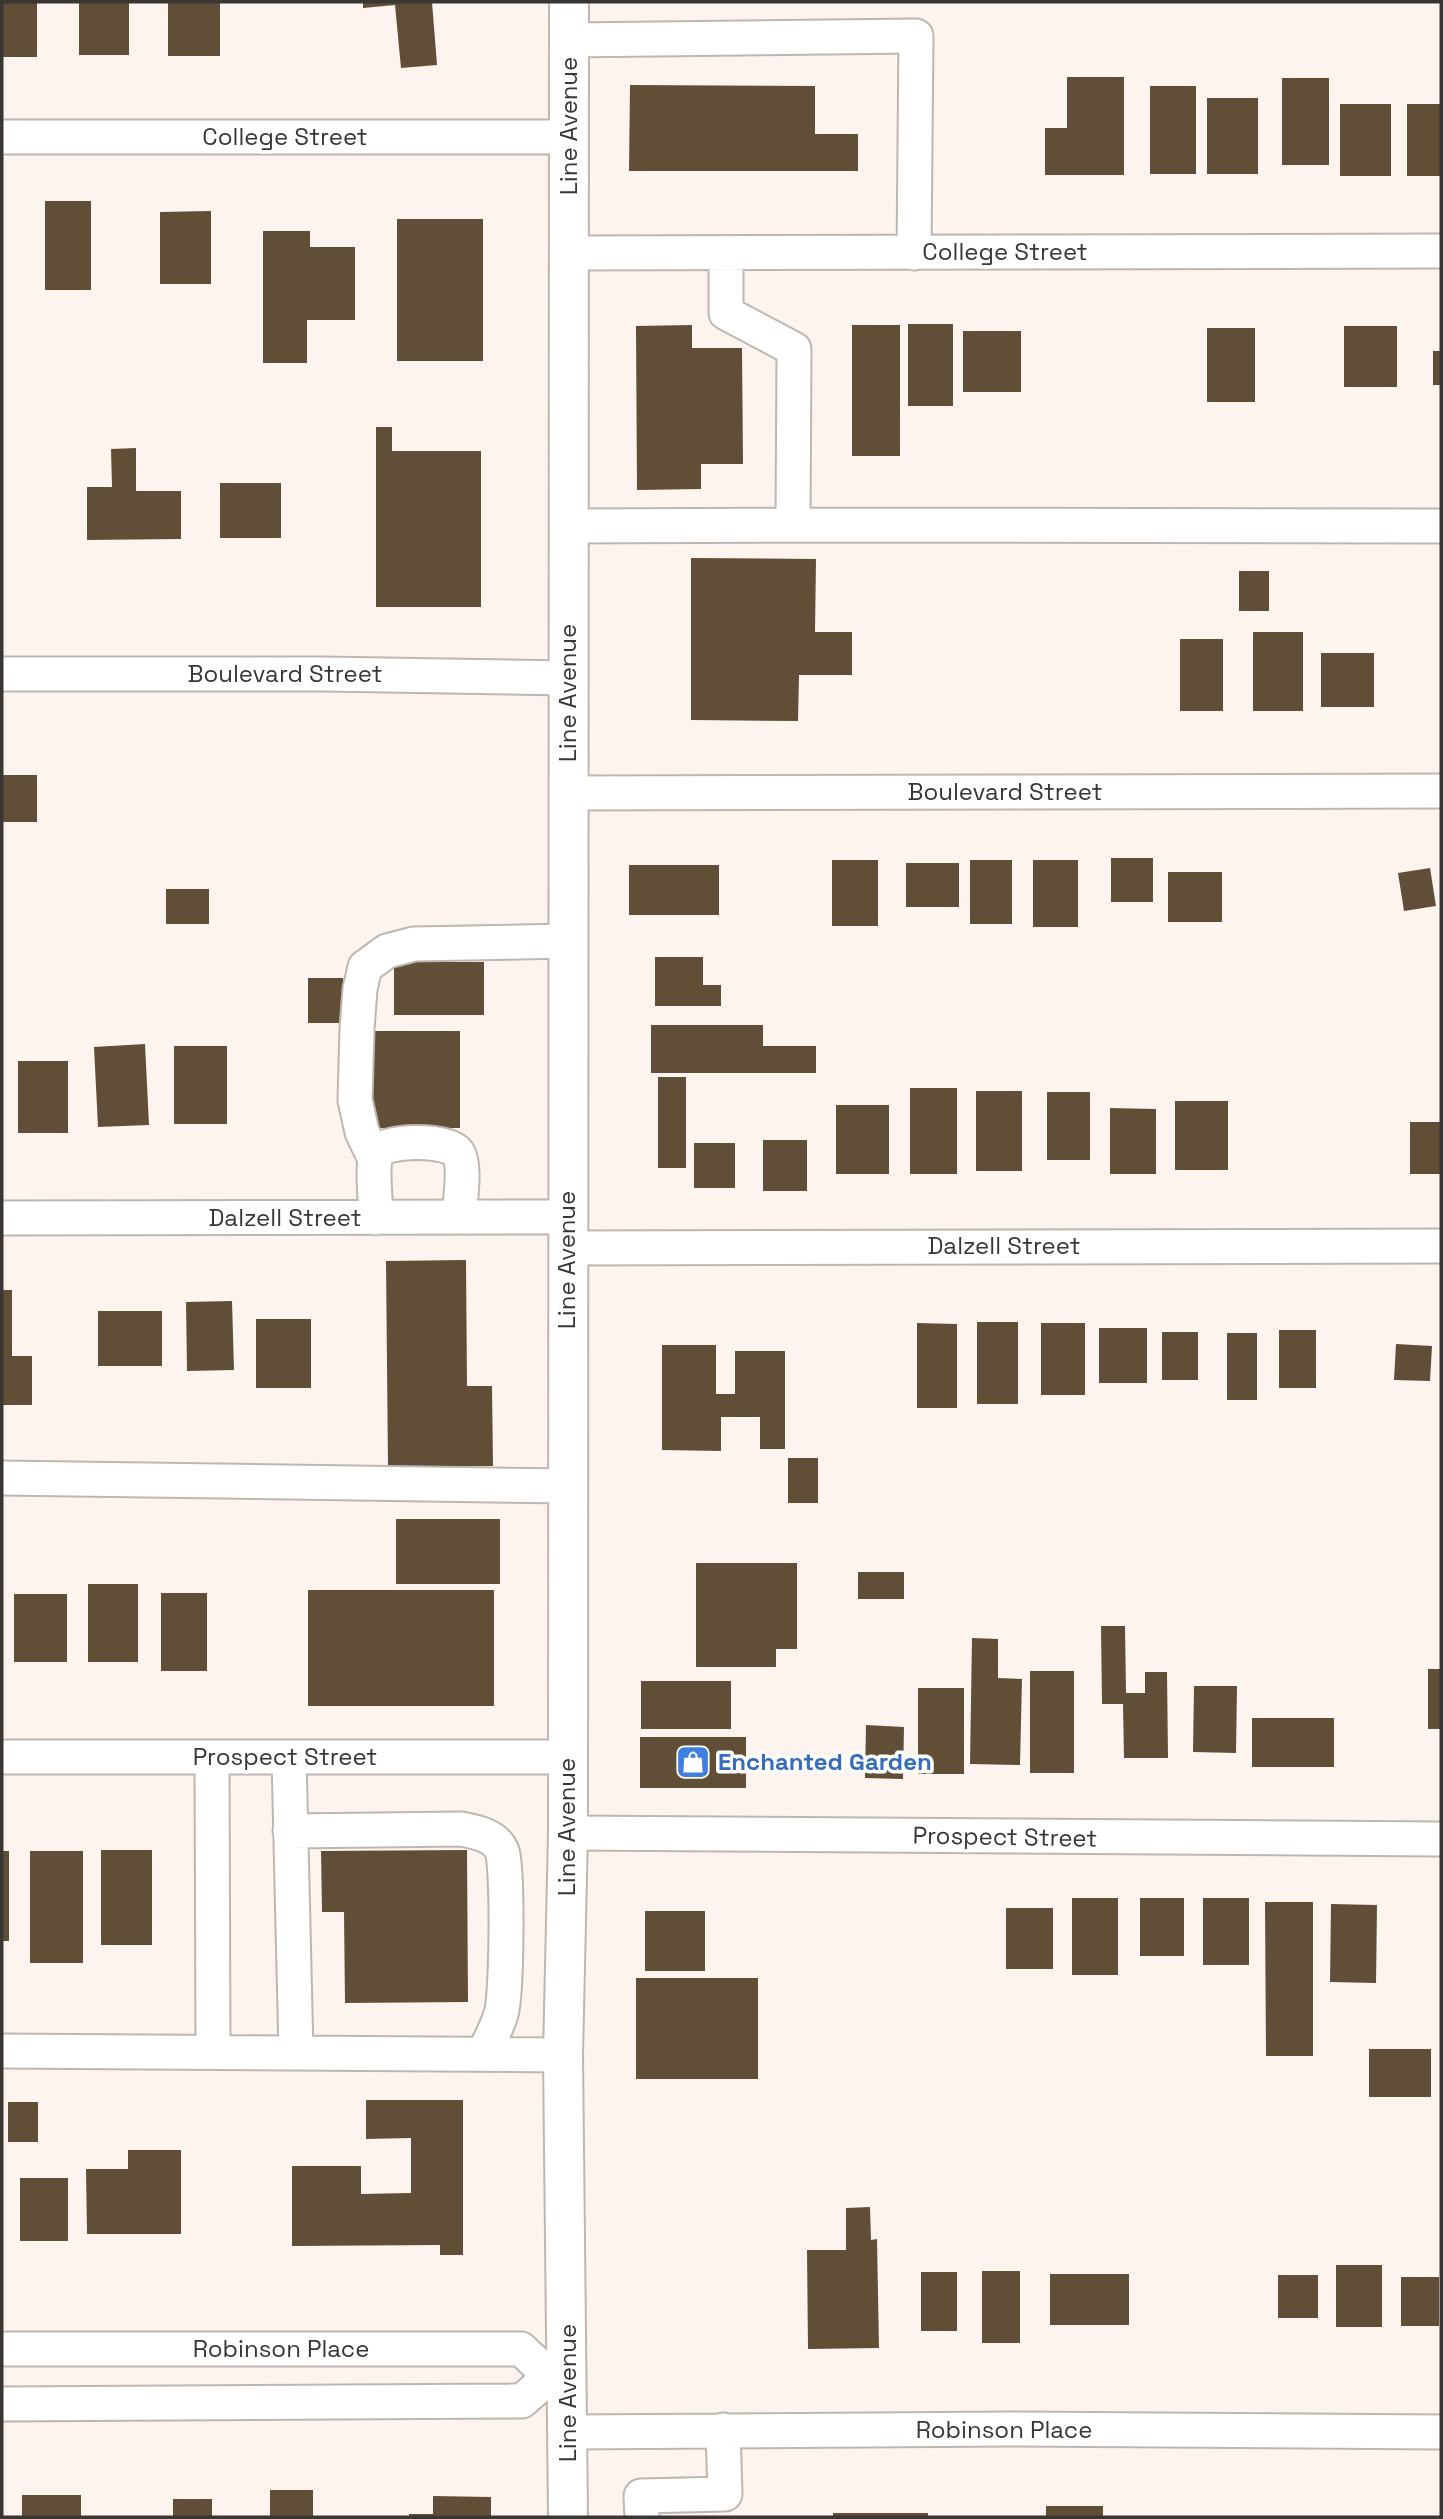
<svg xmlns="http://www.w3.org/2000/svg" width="1443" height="2519" font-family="'Space Grotesk',sans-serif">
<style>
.building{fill:#614e36}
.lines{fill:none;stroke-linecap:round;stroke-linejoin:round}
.minor-casing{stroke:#beb6b1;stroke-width:37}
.major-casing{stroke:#beb6b1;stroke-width:42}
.minor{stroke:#fff;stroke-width:33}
.major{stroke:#fff;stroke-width:38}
.labels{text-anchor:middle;stroke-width:7;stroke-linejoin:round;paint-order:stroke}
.street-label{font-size:24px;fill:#393634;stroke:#fff}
.shop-label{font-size:24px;font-weight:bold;fill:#366cbe;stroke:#fff;text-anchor:start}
</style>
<rect width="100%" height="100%" fill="#fdf4f0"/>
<path class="building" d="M 2,2 L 37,2 L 37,57 L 2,57 Z
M 79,2 L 129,2 L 129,55 L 79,55 Z
M 168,2 L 220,2 L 220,56 L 168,56 Z
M 363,2 L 432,2 L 437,65 L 401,68 L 395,5 L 363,8 Z
M 1067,77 L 1124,77 L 1124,175 L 1045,175 L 1045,128 L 1067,128 Z
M 1282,78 L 1329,78 L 1329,165 L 1282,165 Z
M 630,85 L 815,86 L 815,134 L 858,134 L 858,171 L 629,171 Z
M 1150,86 L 1196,86 L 1196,174 L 1150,174 Z
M 1207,98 L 1258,98 L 1258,174 L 1207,174 Z
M 1340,104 L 1391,104 L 1391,176 L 1340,176 Z
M 1407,104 L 1441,104 L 1441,176 L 1407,176 Z
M 45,201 L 91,201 L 91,290 L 45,290 Z
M 211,211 L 211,284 L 160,284 L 160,212 Z
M 397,219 L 483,219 L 483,361 L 397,361 Z
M 263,231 L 310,231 L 310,247 L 355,247 L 355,320 L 307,320 L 307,363 L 263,363 Z
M 908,324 L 953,324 L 953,406 L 908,406 Z
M 692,325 L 692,348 L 742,348 L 743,464 L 701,464 L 701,489 L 637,490 L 636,326 Z
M 852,325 L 900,325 L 900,456 L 852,456 Z
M 1344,326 L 1397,326 L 1397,387 L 1344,387 Z
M 1207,328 L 1255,328 L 1255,402 L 1207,402 Z
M 963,331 L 1021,331 L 1021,392 L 963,392 Z
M 1433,351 L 1441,351 L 1441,385 L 1433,385 Z
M 376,427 L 392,427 L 392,451 L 481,451 L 481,607 L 376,607 Z
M 136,448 L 136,491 L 181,491 L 181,539 L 87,540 L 87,487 L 112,487 L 111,449 Z
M 220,483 L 281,483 L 281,538 L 220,538 Z
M 691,558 L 816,559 L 815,632 L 852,632 L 852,675 L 799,675 L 798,721 L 691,720 Z
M 1239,571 L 1269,571 L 1269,611 L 1239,611 Z
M 1253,632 L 1303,632 L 1303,711 L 1253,711 Z
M 1180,639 L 1223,639 L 1223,711 L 1180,711 Z
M 1321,653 L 1374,653 L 1374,707 L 1321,707 Z
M 2,775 L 37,775 L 37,822 L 2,822 Z
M 1111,858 L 1153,858 L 1153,902 L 1111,902 Z
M 832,860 L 878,860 L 878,926 L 832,926 Z
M 970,860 L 1012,860 L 1012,924 L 970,924 Z
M 1033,860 L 1078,860 L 1078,927 L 1033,927 Z
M 906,863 L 959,863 L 959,907 L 906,907 Z
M 629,865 L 719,865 L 719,915 L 629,915 Z
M 1430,868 L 1436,906 L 1404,911 L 1398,873 Z
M 1168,872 L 1222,872 L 1222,922 L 1168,922 Z
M 166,889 L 209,889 L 209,924 L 166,924 Z
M 655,957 L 703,957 L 703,985 L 721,985 L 721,1006 L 655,1006 Z
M 394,962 L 484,962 L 484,1015 L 394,1015 Z
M 308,978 L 343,978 L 343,1023 L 308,1023 Z
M 651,1025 L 763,1025 L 763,1046 L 816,1046 L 816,1073 L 651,1073 Z
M 372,1031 L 460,1031 L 460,1128 L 372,1128 Z
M 145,1044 L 149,1125 L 98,1127 L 94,1047 Z
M 174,1046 L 227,1046 L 227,1124 L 174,1124 Z
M 18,1061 L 68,1061 L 68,1133 L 18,1133 Z
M 658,1077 L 686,1077 L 686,1168 L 658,1168 Z
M 910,1088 L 957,1088 L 957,1174 L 910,1174 Z
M 976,1091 L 1022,1091 L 1022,1171 L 976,1171 Z
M 1047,1092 L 1090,1092 L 1090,1160 L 1047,1160 Z
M 1175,1101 L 1228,1101 L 1228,1170 L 1175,1170 Z
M 836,1105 L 889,1105 L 889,1174 L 836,1174 Z
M 1110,1108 L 1156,1109 L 1156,1174 L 1110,1174 Z
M 1410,1122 L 1441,1122 L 1441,1174 L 1410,1174 Z
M 763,1140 L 807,1140 L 807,1191 L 763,1191 Z
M 694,1143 L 735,1143 L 735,1188 L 694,1188 Z
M 466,1260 L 467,1386 L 492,1386 L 493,1466 L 388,1467 L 386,1261 Z
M 2,1290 L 12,1290 L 12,1356 L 32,1356 L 32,1405 L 2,1405 Z
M 232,1301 L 234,1370 L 187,1371 L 186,1302 Z
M 98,1311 L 162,1311 L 162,1366 L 98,1366 Z
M 256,1319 L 311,1319 L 311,1388 L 256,1388 Z
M 977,1322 L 1018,1322 L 1018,1404 L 977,1404 Z
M 917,1323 L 957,1324 L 957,1408 L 917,1408 Z
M 1041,1323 L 1085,1323 L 1085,1395 L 1041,1395 Z
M 1099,1328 L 1147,1328 L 1147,1383 L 1099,1383 Z
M 1279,1330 L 1316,1330 L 1316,1388 L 1279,1388 Z
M 1162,1332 L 1198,1332 L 1198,1380 L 1162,1380 Z
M 1227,1333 L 1257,1333 L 1257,1400 L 1227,1400 Z
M 1396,1344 L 1432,1346 L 1430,1381 L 1394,1380 Z
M 662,1345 L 716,1345 L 716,1394 L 735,1394 L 735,1351 L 785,1351 L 785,1449 L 760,1449 L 760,1417 L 721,1417 L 721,1451 L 662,1450 Z
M 788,1458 L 818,1458 L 818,1503 L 788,1503 Z
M 396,1519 L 500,1519 L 500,1584 L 396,1584 Z
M 696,1563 L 797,1563 L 797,1649 L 776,1649 L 776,1667 L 696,1667 Z
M 858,1572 L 904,1572 L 904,1599 L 858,1599 Z
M 88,1584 L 138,1584 L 138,1662 L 88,1662 Z
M 308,1590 L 494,1590 L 494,1706 L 308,1706 Z
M 161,1593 L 207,1593 L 207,1671 L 161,1671 Z
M 14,1594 L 67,1594 L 67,1662 L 14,1662 Z
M 1101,1626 L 1125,1626 L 1126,1693 L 1145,1693 L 1145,1672 L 1167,1672 L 1168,1758 L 1124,1758 L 1123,1704 L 1102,1704 Z
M 972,1638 L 998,1639 L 998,1678 L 1022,1679 L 1020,1765 L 970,1764 Z
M 1428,1669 L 1441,1669 L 1441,1729 L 1428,1729 Z
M 1030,1671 L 1074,1671 L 1074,1773 L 1030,1773 Z
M 641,1681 L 731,1681 L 731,1729 L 641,1729 Z
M 1194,1686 L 1237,1686 L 1236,1753 L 1193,1752 Z
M 918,1688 L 964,1688 L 964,1774 L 918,1774 Z
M 1252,1718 L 1334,1718 L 1334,1767 L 1252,1767 Z
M 866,1725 L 904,1727 L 903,1779 L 865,1778 Z
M 640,1737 L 746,1737 L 746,1788 L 640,1788 Z
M 101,1850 L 152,1850 L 152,1945 L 101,1945 Z
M 467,1850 L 468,2002 L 345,2003 L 344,1912 L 322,1912 L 321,1851 Z
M 2,1851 L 9,1851 L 9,1941 L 2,1941 Z
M 30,1851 L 83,1851 L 83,1963 L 30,1963 Z
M 1072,1898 L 1118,1898 L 1118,1975 L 1072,1975 Z
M 1140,1898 L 1184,1898 L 1184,1956 L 1140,1956 Z
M 1203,1898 L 1249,1898 L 1249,1965 L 1203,1965 Z
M 1265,1902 L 1313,1902 L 1313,2056 L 1266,2056 Z
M 1331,1904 L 1377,1905 L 1376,1983 L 1330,1982 Z
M 1006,1908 L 1053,1908 L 1053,1969 L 1006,1969 Z
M 645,1911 L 705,1911 L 705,1971 L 645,1971 Z
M 636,1978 L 758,1978 L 758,2079 L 636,2079 Z
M 1369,2049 L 1431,2049 L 1431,2097 L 1369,2097 Z
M 366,2100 L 463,2100 L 463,2255 L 440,2255 L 440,2245 L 292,2246 L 292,2166 L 361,2166 L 361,2194 L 411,2193 L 411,2138 L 366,2139 Z
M 8,2102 L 38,2102 L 38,2142 L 8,2142 Z
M 128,2150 L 181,2150 L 181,2234 L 87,2234 L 86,2169 L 128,2169 Z
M 20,2178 L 68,2178 L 68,2241 L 20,2241 Z
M 870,2207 L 871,2240 L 877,2239 L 879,2348 L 808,2349 L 807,2250 L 846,2250 L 846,2208 Z
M 1336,2265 L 1382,2265 L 1382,2327 L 1336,2327 Z
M 982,2271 L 1020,2271 L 1020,2343 L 982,2343 Z
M 921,2272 L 957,2272 L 957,2331 L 921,2331 Z
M 1050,2274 L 1129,2274 L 1129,2325 L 1050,2325 Z
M 1278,2275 L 1318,2275 L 1318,2318 L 1278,2318 Z
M 1401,2277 L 1439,2277 L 1439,2326 L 1401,2326 Z
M 270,2490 L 313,2490 L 313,2517 L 270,2517 Z
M 22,2495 L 81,2495 L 81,2517 L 22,2517 Z
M 433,2496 L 491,2497 L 491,2517 L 409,2517 L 409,2514 L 433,2514 Z
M 173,2499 L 212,2499 L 212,2517 L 173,2517 Z
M 1046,2506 L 1103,2506 L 1103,2517 L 1046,2517 Z
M 833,2513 L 928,2513 L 928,2517 L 833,2517 Z"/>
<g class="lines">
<g class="minor-casing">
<path id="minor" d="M 569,40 L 916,36 L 914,253
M 2,137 L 569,137
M 569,253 L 1441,251
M 793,525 L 1441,526
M 568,526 L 793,525 L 794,349 L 726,313 L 726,253
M 2,674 L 323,674 L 568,678
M 568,793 L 1441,791
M 375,1159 L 362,1132 L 355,1100 L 357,1029 L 360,989 L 365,967 L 387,951 L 414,944 L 568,941
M 2,1218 L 567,1217
M 376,1218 C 376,1203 371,1165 377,1153 C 386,1139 448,1139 458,1153 C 466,1165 460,1202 459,1217
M 567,1248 L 1441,1246
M 2,1478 L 567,1486
M 2,1757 L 567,1757
M 212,1757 L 213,2052
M 289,1757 L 296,2053
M 290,1831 L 461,1829 C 476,1832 495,1835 502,1851 C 508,1868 507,1996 501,2014 C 497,2028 489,2041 484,2054
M 568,1833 L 1441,1839
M 2,2051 L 563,2055
M 2,2349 L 521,2349 L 550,2376 L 568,2377
M 2,2404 L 522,2401 L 550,2376
M 568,2432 L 1010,2429 L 1441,2432
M 642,2517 L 641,2496 L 725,2494 L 723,2430"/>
</g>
<g class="major-casing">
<path id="major" d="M 568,2517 L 563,2055 L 568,1833 L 569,2"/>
</g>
<use href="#minor" class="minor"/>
<use href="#major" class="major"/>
</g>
<defs>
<g id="shop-square" transform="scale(1.75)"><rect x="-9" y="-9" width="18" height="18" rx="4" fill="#3f7fe0" stroke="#fff"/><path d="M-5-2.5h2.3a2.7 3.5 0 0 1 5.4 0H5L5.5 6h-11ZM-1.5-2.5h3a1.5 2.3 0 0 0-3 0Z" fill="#fff"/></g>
</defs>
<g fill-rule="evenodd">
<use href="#shop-square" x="693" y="1762"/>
</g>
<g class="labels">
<g class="street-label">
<text transform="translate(569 126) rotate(-90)" y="8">Line Avenue</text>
<text x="285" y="145">College Street</text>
<text x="1005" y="260">College Street</text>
<text x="285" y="682">Boulevard Street</text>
<text transform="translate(568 693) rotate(-90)" y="8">Line Avenue</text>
<text x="1005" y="800">Boulevard Street</text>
<text x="285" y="1226">Dalzell Street</text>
<text x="1004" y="1254">Dalzell Street</text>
<text transform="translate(567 1260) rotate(-90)" y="8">Line Avenue</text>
<text x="285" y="1765">Prospect Street</text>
<text transform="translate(567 1827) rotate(-90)" y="8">Line Avenue</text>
<text transform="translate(1005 1837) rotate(1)" y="8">Prospect Street</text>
<text x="281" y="2357">Robinson Place</text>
<text transform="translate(568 2393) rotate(-90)" y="8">Line Avenue</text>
<text x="1004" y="2438">Robinson Place</text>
</g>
<g class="shop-label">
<text x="718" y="1770">Enchanted Garden</text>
</g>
</g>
<rect width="1443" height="2519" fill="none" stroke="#393634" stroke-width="7"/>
</svg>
